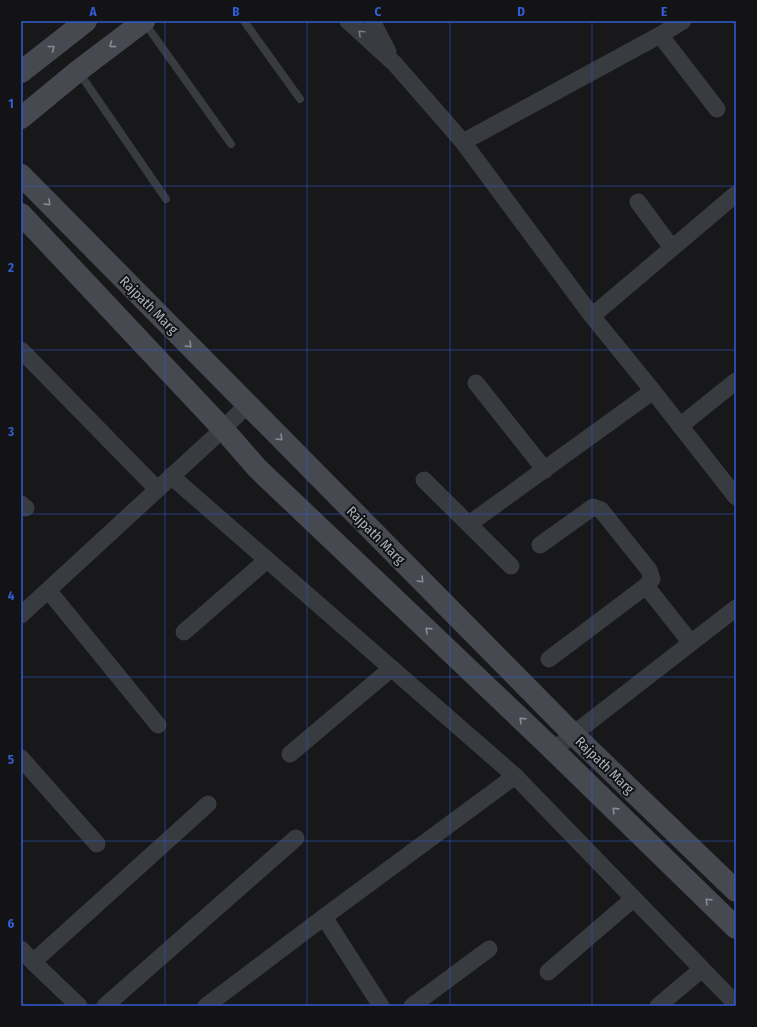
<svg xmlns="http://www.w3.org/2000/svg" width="757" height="1027" font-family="'Fira Sans Condensed',sans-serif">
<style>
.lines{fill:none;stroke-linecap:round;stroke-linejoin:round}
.service{stroke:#383b40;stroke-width:8}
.minor{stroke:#383b40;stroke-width:17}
.secondary{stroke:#464a50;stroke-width:22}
.oneway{stroke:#767c84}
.oneway2{stroke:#868d96}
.grid{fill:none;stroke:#325dd4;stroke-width:1;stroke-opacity:0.55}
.labels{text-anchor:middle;stroke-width:4;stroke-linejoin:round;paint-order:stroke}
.street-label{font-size:14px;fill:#a9b1bb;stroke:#131315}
.neatline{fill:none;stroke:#325dd4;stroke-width:1.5}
.grid-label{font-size:13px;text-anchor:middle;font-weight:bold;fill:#325dd4}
</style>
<rect width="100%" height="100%" fill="#18181a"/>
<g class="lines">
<path class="service" d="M 244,21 L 300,99
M 144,22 L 231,144
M 78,71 L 166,199"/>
<path class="minor" d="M 348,21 L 395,64 L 463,142 L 592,316 L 653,391 L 736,497
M 372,21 L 388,52
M 660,35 L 717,109
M 463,142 L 660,35 L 683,21
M 638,202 L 672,248
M 592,316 L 736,194
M 21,350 L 157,489
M 476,383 L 545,470
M 680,426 L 736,381
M 171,476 L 515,776 L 736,1004
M 424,480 L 511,566
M 21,504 L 26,508
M 469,524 L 653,391
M 540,545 L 593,507 L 601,510 L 649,570 L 652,579 L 646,586 L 549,659
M 646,586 L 691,643
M 48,590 L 158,725
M 21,615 L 223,429 L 247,405
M 184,632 L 267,560
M 553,750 L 736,608
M 290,754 L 392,668
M 21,758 L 97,844
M 324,917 L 381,1006
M 21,949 L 33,962 L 79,1006
M 33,962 L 208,804
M 548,972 L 633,899
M 105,1006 L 296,838
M 206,1006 L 324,917 L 515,776
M 412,1006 L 489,949
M 658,1006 L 702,969"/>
<path class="secondary" d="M 21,72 L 86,21
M 21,118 L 78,71 L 144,21
M 21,175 L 573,734 L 736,891
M 21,214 L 223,429 L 258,469 L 544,741 L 736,928"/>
</g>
<defs><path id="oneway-chevron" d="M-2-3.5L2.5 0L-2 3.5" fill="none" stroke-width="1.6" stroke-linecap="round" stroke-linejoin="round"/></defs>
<use class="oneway" href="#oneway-chevron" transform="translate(361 33) rotate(-137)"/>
<g class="oneway2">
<use href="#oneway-chevron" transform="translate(112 45) rotate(143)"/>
<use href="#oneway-chevron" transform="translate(52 48) rotate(-38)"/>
<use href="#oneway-chevron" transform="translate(48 203) rotate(45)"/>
<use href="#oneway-chevron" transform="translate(189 345) rotate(45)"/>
<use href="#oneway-chevron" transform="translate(280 438) rotate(45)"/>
<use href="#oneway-chevron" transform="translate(421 580) rotate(45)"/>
<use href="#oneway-chevron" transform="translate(428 630) rotate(-136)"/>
<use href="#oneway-chevron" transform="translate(522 720) rotate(-136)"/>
<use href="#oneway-chevron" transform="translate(615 810) rotate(-136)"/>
<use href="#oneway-chevron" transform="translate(708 901) rotate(-136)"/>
</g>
<path class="grid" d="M 165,21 L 165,1006M 307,21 L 307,1006M 450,21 L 450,1006M 592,21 L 592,1006M 21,186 L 736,186M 21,350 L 736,350M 21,514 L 736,514M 21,677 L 736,677M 21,841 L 736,841"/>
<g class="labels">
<g class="street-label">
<text transform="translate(149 305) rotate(45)" y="5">Rajpath Marg</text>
<text transform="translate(376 535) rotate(45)" y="5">Rajpath Marg</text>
<text transform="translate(605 765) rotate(44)" y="5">Rajpath Marg</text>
</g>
</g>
<rect width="757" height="1027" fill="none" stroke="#131315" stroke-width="44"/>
<rect x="22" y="22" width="713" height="983" class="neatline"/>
<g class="grid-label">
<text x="93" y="16">A</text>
<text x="236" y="16">B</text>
<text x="378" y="16">C</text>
<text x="521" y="16">D</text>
<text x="664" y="16">E</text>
<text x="11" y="108">1</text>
<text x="11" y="272">2</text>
<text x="11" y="436">3</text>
<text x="11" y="600">4</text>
<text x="11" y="764">5</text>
<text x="11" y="928">6</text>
</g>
</svg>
